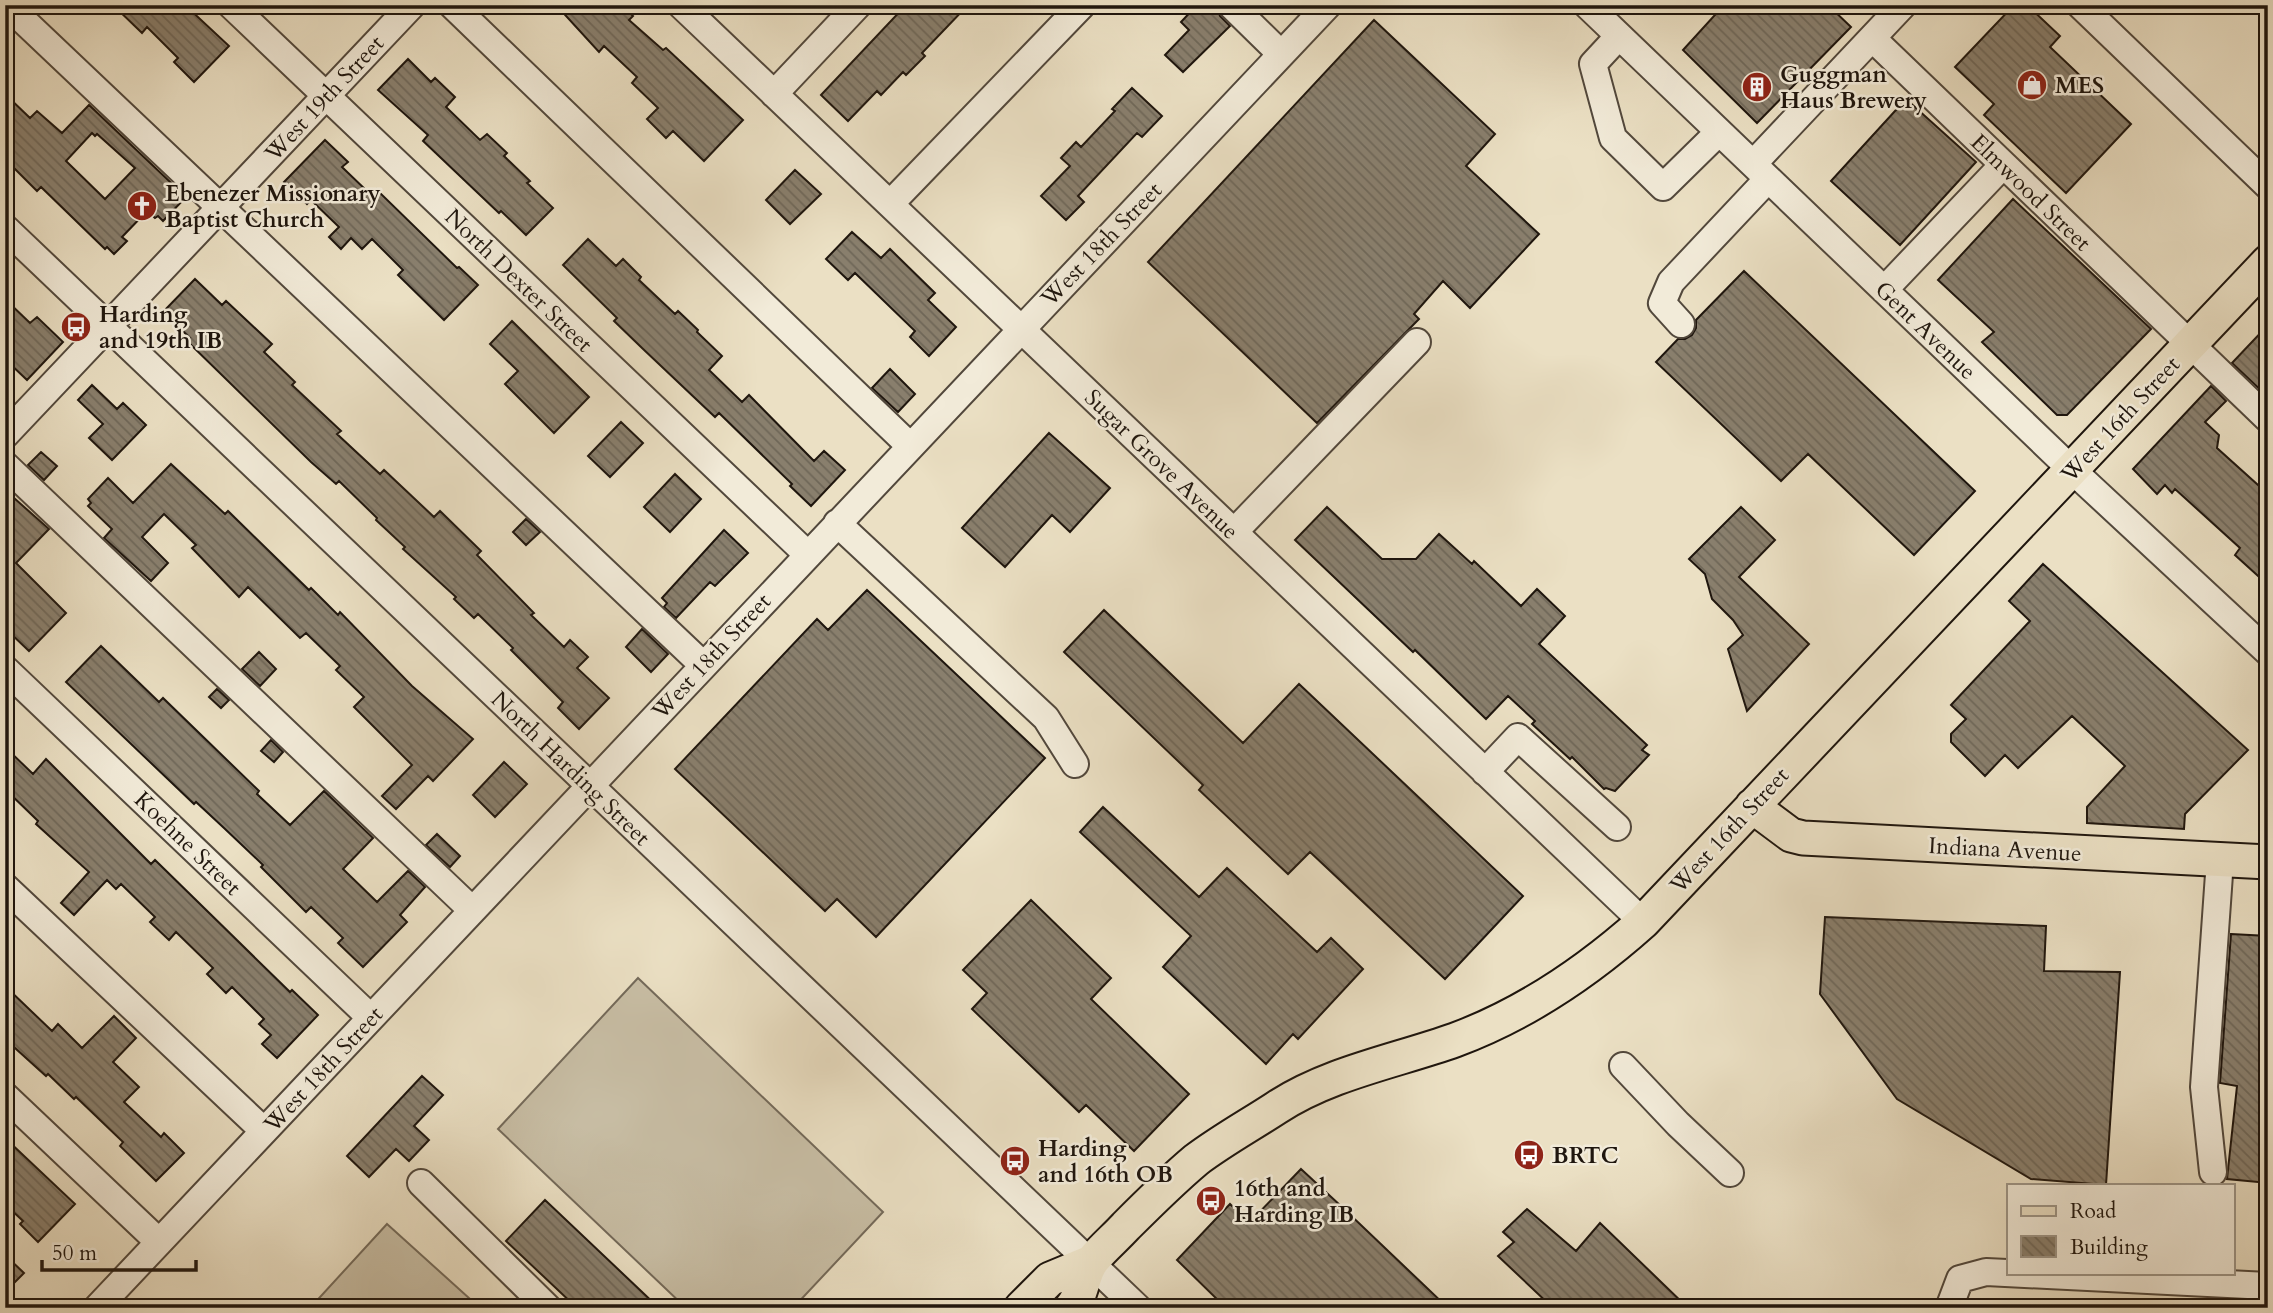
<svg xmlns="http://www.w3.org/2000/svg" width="2273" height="1313" font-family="Cardo,serif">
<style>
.grass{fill:#c8bea5;stroke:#746a5a;stroke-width:2}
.building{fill:url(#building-back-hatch);stroke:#1f160e;stroke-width:2;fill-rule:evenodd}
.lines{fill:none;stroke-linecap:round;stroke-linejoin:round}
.minor-casing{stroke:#52483c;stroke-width:30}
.major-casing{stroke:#1f160e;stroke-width:37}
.minor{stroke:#f2ebd9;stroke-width:26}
.major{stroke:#ebe0c4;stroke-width:33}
.labels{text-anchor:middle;stroke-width:5;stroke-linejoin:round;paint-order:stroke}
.poi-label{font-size:23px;font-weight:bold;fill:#1f160e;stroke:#f2ebd9;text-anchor:start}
.street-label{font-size:23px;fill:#1f160e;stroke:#f2ebd9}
</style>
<defs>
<pattern id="building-back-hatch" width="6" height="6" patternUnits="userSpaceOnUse" patternTransform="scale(1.75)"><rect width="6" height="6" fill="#897f6d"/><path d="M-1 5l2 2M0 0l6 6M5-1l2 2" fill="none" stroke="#6f6758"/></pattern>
</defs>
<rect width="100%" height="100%" fill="#ebe0c4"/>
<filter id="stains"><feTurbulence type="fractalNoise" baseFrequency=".00286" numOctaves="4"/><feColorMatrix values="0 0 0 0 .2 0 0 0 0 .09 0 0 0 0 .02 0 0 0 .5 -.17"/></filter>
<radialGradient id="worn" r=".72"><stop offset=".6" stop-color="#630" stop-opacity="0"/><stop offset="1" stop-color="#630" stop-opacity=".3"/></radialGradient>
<path class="grass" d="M 638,978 L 883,1212 L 793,1308 L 686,1308 L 498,1129 Z
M 387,1224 L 480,1308 L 310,1308 Z"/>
<path class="building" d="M 113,5 L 185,5 L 229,46 L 194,82 L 174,62 L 178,58 L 147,27 L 142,33 Z
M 556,5 L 622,5 L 633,16 L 629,20 L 663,50 L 666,48 L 743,120 L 704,161 L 673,131 L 666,138 L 647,119 L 658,108 L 632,83 L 637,77 L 604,46 L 599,52 Z
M 906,5 L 968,5 L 922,53 L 925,56 L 906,75 L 903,72 L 881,95 L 877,91 L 848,121 L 821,95 Z
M 1197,5 L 1216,5 L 1220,16 L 1230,26 L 1183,72 L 1165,55 L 1189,30 L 1181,22 Z
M 1724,5 L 1828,5 L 1851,27 L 1757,123 L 1683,50 Z
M 2014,5 L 2027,5 L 2060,36 L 2050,47 L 2131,124 L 2066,193 L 1984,115 L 1994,104 L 1955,67 Z
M 1374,20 L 1495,134 L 1466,166 L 1539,234 L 1470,308 L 1443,281 L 1414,314 L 1419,319 L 1317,423 L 1148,262 Z
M 408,59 L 431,82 L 435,78 L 455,97 L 446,107 L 480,140 L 487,134 L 507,153 L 504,156 L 530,181 L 527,183 L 553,208 L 526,235 L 501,211 L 499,213 L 423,141 L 428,135 L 378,90 Z
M 1132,88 L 1162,116 L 1142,137 L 1137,133 L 1078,196 L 1084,202 L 1066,220 L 1041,196 L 1070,166 L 1061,158 L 1076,142 L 1081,147 L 1115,111 L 1112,109 Z
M 5,94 L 30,118 L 37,111 L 62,133 L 89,105 L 186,197 L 163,221 L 158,216 L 155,218 L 147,211 L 122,237 L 127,241 L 114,254 L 107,247 L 105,249 L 41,187 L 37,191 L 5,159 ZM 92,133 L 95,136 L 97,134 L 135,168 L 105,199 L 66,161 Z
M 1906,99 L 1976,162 L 1900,245 L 1831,181 Z
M 325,140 L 348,162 L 342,167 L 370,194 L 376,189 L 457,268 L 459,267 L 478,285 L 444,320 L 398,275 L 403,270 L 372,239 L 362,249 L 351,238 L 341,249 L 329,237 L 339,227 L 311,200 L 307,204 L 284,182 Z
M 795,170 L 821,194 L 790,224 L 766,200 Z
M 2013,199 L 2151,329 L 2067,415 L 2057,415 L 1982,342 L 1994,332 L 1938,280 Z
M 852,232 L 881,258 L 890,249 L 935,293 L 928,300 L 956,327 L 929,356 L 910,337 L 915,331 L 855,273 L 848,280 L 826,259 Z
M 588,239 L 616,266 L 623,259 L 641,277 L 639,280 L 675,314 L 678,311 L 698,330 L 697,332 L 722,356 L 709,370 L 742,402 L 749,395 L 814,461 L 824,451 L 845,470 L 811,506 L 790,486 L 792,484 L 719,413 L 715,417 L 642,348 L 614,321 L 617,318 L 563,265 Z
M 1744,271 L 1975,491 L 1914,555 L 1808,454 L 1781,481 L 1656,362 L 1678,339 L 1685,339 L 1692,335 L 1696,328 L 1696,320 Z
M 195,279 L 222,305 L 226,301 L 272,344 L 264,352 L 295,382 L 292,385 L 341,431 L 337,434 L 380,474 L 384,470 L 434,517 L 440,511 L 481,551 L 477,555 L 534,613 L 531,615 L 564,647 L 570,640 L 588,657 L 577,668 L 609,698 L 579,729 L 558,708 L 563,702 L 511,650 L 513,648 L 478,614 L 474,618 L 454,599 L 456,597 L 403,549 L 405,547 L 376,520 L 377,518 L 339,481 L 336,484 L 311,462 L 187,341 L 190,338 L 163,312 Z
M 5,299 L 30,323 L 37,317 L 63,342 L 27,380 L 5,359 Z
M 512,321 L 589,397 L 554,433 L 505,384 L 518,371 L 490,344 Z
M 2268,325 L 2268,397 L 2232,363 Z
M 890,369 L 915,394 L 898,412 L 872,388 Z
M 92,385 L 117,409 L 123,403 L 146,425 L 112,460 L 89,438 L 103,424 L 78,400 Z
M 2211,386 L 2226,401 L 2205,422 L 2219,435 L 2217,448 L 2268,494 L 2268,585 L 2235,555 L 2240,548 L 2175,489 L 2172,493 L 2165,485 L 2157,494 L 2133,469 Z
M 621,422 L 643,443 L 610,477 L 588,456 Z
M 1049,433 L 1110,488 L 1070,532 L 1052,515 L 1005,567 L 962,528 Z
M 41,452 L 57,466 L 44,480 L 28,465 Z
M 171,464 L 225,514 L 228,511 L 309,590 L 311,588 L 338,615 L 340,612 L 412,686 L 473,739 L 433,781 L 428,776 L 396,809 L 382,796 L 412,765 L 354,707 L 364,697 L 336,670 L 340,666 L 306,633 L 300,638 L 248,587 L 239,597 L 192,548 L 196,545 L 164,514 L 142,537 L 168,563 L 151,581 L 104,538 L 112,529 L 88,506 L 91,503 L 88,499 L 108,478 L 133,503 Z
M 675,474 L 701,499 L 670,532 L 644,507 Z
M 5,490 L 49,529 L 16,563 L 66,613 L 29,651 L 5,628 Z
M 1327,507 L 1382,559 L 1416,559 L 1439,534 L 1472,564 L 1474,561 L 1521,606 L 1537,589 L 1565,616 L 1539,644 L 1647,745 L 1642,750 L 1649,755 L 1615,791 L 1606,788 L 1604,789 L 1572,757 L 1570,759 L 1532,724 L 1535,721 L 1508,696 L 1486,719 L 1415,650 L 1413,652 L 1295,540 Z
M 1741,507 L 1775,540 L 1739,577 L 1809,644 L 1747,711 L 1728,649 L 1743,635 L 1733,620 L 1712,599 L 1705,574 L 1689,559 Z
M 526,519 L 540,532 L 526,545 L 513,532 Z
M 724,530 L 748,553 L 715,586 L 710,582 L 676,618 L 664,607 L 667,603 L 662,598 Z
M 2043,564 L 2248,750 L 2185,814 L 2184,829 L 2087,823 L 2087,807 L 2125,766 L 2072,716 L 2018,768 L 2005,755 L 1985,776 L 1951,742 L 1951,734 L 1966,719 L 1951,705 L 2030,621 L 2009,601 Z
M 867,590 L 1045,758 L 876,937 L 837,899 L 825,911 L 675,769 L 817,619 L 828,630 Z
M 1104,610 L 1243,743 L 1299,684 L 1523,896 L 1445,979 L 1310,852 L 1288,874 L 1199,790 L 1203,785 L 1064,652 Z
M 642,629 L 668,654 L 651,672 L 626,647 Z
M 101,646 L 159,702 L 163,698 L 259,791 L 257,794 L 290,825 L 324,791 L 373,838 L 343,869 L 377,902 L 408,871 L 425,887 L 400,915 L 407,922 L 363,967 L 338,943 L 343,938 L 311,907 L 306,912 L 261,867 L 263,865 L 224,828 L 196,802 L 194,804 L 66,682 Z
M 259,652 L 276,669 L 260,686 L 242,669 Z
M 217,689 L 229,700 L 221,708 L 209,697 Z
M 271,740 L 283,752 L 274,762 L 261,751 Z
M 5,747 L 33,774 L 46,759 L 151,864 L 155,860 L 290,992 L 292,990 L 318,1015 L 277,1058 L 262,1044 L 271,1035 L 259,1024 L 264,1019 L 232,987 L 226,993 L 207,974 L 213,968 L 176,932 L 169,940 L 150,922 L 155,917 L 121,884 L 116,889 L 107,880 L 74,915 L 61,903 L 89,872 L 36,824 L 38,821 L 5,789 Z
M 504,762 L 527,784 L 495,817 L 473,795 Z
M 1103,807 L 1199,897 L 1227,868 L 1317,952 L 1331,938 L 1363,969 L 1298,1039 L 1293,1034 L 1266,1064 L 1163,967 L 1191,936 L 1080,832 Z
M 437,834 L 460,856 L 450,867 L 426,845 Z
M 1031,900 L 1111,978 L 1091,999 L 1189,1094 L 1134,1151 L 1086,1105 L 1079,1112 L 972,1009 L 987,993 L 963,970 Z
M 1825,917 L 2046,926 L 2044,971 L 2120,972 L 2106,1185 L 2031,1179 L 1897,1099 L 1820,994 Z
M 2231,934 L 2268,936 L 2268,1183 L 2227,1179 L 2237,1086 L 2220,1083 Z
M 5,986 L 52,1031 L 58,1024 L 82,1048 L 114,1016 L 136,1038 L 113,1062 L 139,1087 L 124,1102 L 161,1137 L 164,1133 L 184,1153 L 156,1181 L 120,1146 L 123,1142 L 76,1097 L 74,1099 L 48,1074 L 46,1076 L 5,1039 Z
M 422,1076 L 443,1095 L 414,1126 L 429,1140 L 409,1161 L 396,1149 L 369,1177 L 347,1156 Z
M 5,1138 L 75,1204 L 38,1242 L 20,1224 L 23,1221 L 5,1204 Z
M 1301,1169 L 1342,1207 L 1448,1308 L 1226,1308 L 1177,1260 L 1230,1204 L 1249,1223 Z
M 545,1200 L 659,1308 L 577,1308 L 506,1241 Z
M 1527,1209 L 1576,1251 L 1600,1223 L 1688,1308 L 1553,1308 L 1498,1256 L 1514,1242 L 1503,1232 Z
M 5,1255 L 24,1273 L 5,1292 Z"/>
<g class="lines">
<g class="minor-casing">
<path id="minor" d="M 7,5 L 703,665
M 231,5 L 807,554
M 452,5 L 910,446
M 681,5 L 1643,922
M 1231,5 L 1281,54
M 1587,5 L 2072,470 L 2268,652
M 2080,5 L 2268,186
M 1619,36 L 1593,64 L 1613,138 L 1663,187 L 1719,132
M 1872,38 L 2268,419
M 774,94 L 858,5
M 1753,164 L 1903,5
M 890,204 L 1082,5
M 5,228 L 1138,1308
M 1884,290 L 2003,165
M 1681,324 L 1662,303 L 1671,282 L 1768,179
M 5,435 L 412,5
M 5,465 L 472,910
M 837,523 L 1046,718 L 1075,764
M 1234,532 L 1417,342
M 5,669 L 371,1018
M 1485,772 L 1518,737 L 1617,827
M 5,887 L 264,1131
M 1623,1066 L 1678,1124 L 1730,1173
M 5,1096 L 159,1242
M 2213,1172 L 2204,1087 L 2220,860
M 421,1183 L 548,1308
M 97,1308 L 1328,5
M 1949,1308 L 1960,1279 L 1986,1272 L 2268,1286"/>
</g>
<g class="major-casing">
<path id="major" d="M 1752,806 L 1791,835 L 1803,838 L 2268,862
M 1021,1308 L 1050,1279 L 1091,1262
M 1071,1308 C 1083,1295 1082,1274 1093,1260 C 1103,1248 1116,1237 1126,1226 C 1149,1203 1171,1181 1196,1160 C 1221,1141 1250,1125 1276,1108 C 1329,1073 1396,1061 1455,1040 C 1525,1014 1587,972 1643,922 L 2268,262"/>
</g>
<use href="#minor" class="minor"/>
<use href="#major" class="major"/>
</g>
<defs>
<g id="shop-disc" transform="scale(1.575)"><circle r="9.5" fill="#8f2418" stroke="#f2ebd9"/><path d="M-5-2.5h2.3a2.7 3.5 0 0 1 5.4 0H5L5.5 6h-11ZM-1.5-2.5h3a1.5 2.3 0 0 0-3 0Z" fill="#fff"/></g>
<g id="building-disc" transform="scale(1.575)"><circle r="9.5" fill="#8f2418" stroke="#f2ebd9"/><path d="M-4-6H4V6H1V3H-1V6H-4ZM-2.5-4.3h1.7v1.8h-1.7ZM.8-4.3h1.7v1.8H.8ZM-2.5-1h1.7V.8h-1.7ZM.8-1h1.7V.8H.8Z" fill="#fff"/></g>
<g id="church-disc" transform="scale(1.575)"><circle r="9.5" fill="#8f2418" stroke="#f2ebd9"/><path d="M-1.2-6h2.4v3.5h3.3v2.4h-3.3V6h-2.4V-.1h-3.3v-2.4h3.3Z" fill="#fff"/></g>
<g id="bus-disc" transform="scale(1.575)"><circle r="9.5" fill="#8f2418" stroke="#f2ebd9"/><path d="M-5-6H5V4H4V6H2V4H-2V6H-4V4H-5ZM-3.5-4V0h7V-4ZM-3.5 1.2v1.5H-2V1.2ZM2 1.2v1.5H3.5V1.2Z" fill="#fff"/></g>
</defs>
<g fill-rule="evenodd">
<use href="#shop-disc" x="2032" y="85"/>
<use href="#building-disc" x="1757" y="87"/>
<use href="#church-disc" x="142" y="206"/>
<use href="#bus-disc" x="76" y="327"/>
<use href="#bus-disc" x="1529" y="1155"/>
<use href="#bus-disc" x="1015" y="1161"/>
<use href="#bus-disc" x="1211" y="1201"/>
</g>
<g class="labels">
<g class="poi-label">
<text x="1780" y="82">Guggman<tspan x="1780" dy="26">Haus Brewery</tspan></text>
<text x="2055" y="93">MES</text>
<text x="165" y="201">Ebenezer Missionary<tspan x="165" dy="26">Baptist Church</tspan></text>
<text x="99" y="322">Harding<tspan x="99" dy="26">and 19th IB</tspan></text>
<text x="1038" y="1156">Harding<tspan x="1038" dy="26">and 16th OB</tspan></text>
<text x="1552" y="1163">BRTC</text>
<text x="1234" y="1196">16th and<tspan x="1234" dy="26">Harding IB</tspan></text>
</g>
<g class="street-label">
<text transform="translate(324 98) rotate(-47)" y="8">West 19th Street</text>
<text transform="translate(2031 192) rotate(44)" y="8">Elmwood Street</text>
<text transform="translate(1101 244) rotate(-46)" y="8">West 18th Street</text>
<text transform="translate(519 280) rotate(44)" y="8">North Dexter Street</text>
<text transform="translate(1926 330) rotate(44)" y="8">Gent Avenue</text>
<text transform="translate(2120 419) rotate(-47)" y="8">West 16th Street</text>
<text transform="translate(1162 464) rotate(44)" y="8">Sugar Grove Avenue</text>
<text transform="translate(711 656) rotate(-47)" y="8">West 18th Street</text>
<text transform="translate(571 768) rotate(44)" y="8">North Harding Street</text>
<text transform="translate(1729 830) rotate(-47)" y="8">West 16th Street</text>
<text transform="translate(188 843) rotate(44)" y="8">Koehne Street</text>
<text transform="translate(2005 849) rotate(3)" y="8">Indiana Avenue</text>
<text transform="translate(323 1069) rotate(-47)" y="8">West 18th Street</text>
</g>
</g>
<rect width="2273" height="1313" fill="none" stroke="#ebe0c4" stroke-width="28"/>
<rect x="7" y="7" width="2259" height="1299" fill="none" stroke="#1f160e" stroke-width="3.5"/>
<rect x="14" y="14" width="2245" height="1285" fill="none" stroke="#1f160e" stroke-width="2"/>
<rect x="2007" y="1184" width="228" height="91" fill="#f2ebd9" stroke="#9e9688" stroke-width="2"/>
<rect x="2021" y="1206" width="35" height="10" fill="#ebe0c4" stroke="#9e9688" stroke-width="2"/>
<text x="2070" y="1218" font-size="21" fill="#1f160e">Road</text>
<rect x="2021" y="1236" width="35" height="21" fill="url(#building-back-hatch)" stroke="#9e9688" stroke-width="2"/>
<text x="2070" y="1254" font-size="21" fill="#1f160e">Building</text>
<path d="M42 1260v10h154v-10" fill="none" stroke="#1f160e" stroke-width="3.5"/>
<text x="52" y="1260" font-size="21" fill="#1f160e" stroke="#f2ebd9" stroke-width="5" paint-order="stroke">50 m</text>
<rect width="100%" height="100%" filter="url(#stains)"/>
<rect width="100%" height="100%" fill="url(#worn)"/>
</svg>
